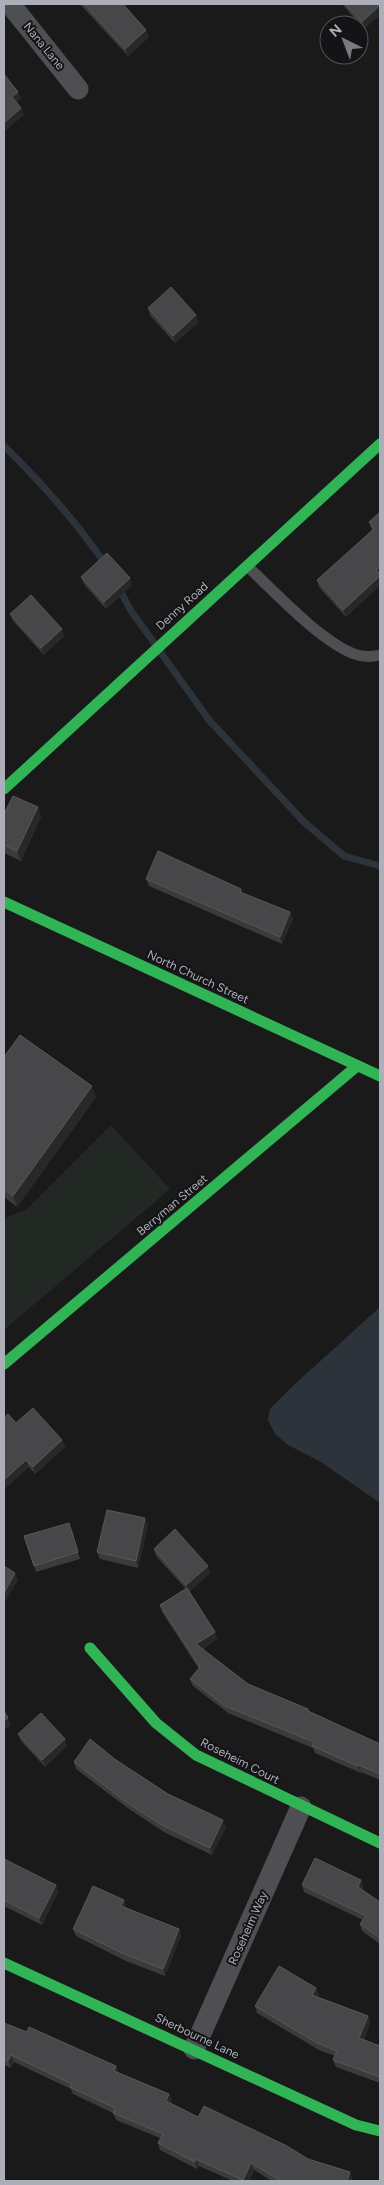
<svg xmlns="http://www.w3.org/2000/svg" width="384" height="2185" font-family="Figtree,sans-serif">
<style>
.green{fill:#222924}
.water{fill:#2d333b}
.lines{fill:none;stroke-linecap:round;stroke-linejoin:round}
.stream{stroke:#2d333b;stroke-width:7}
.lane{stroke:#4e4f53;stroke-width:11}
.street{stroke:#4e4f53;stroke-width:21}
.fast{stroke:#30b455;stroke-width:11}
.wall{fill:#3b3b3c}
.shaded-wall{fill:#282828}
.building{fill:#474749;stroke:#57585b}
.labels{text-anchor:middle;stroke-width:4;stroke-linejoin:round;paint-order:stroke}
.street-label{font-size:12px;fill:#acafba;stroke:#141416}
</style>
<rect width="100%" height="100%" fill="#1a1a1a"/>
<path class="green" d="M 111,1125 L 170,1189 L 4,1330 L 4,1218 L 26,1210 Z"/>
<path class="water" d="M 380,1307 L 380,1503 L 321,1462 L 288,1445 L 275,1434 L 268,1420 L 270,1409 L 295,1384 Z"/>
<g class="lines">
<path class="stream" d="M 4,446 C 41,482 77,523 106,565
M 119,588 L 131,611 L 155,644
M 161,653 L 209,720 L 304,822 L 344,856 L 380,866"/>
<path class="lane" d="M 247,566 C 275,592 319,640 354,654 C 362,657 372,657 380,655"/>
<path class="street" d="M 10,4 L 78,89
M 194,2049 L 301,1807"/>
<path class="fast" d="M 4,789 L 380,444
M 4,902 L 380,1076
M 4,1364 L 357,1066
M 90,1648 L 156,1723 L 196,1755 L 380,1843
M 4,1963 L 356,2125 L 380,2131"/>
</g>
<path class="wall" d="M 80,4 L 123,4 L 146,30 L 149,37 L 128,56 Z
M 342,4 L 380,4 L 380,15 L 364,29 Z
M 148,308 L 199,322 L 175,343 L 150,315 Z
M 380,512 L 380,585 L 346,617 L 319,587 L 317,580 L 372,530 L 369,522 Z
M 81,577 L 132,585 L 106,609 L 84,584 Z
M 10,614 L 64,636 L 44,655 L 13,621 Z
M 38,807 L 41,817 L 21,861 L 4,853 L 4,814 Z
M 146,879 L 241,889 L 243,893 L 290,912 L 293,919 L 282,944 L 149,886 Z
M 4,1057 L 96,1097 L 17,1207 L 4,1197 Z
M 4,1418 L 62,1440 L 65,1447 L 35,1474 L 29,1467 L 4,1489 Z
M 148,1525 L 138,1568 L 100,1559 L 97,1552 Z
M 72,1530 L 80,1559 L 36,1572 L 34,1566 Z
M 154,1549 L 208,1566 L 210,1573 L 189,1592 L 215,1632 L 217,1639 L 203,1649 L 248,1684 L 308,1709 L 309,1711 L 380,1744 L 380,1743 L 380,1780 L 361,1772 L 361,1773 L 315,1753 L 313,1748 L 228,1713 L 193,1686 L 190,1679 L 199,1669 L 162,1612 L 160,1605 L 186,1589 L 156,1556 Z
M 18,1734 L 65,1739 L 67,1746 L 45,1767 L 21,1741 Z
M 116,1760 L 168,1794 L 226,1827 L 212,1855 L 164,1832 L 129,1809 L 76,1769 L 74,1762 Z
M 4,1856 L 5,1859 L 56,1885 L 58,1892 L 42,1925 L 4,1906 Z
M 302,1885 L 363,1887 L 362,1890 L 380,1902 L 380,1944 L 362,1931 L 360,1924 L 363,1920 L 304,1892 Z
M 124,1900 L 126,1907 L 126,1908 L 179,1929 L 181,1936 L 165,1976 L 126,1961 L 76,1936 L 73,1929 Z
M 316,1988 L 319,1995 L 318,1997 L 368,2016 L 370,2023 L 364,2040 L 380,2046 L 380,2083 L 336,2067 L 333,2060 L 335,2056 L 319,2050 L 257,2013 L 255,2006 Z
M 4,2023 L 116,2066 L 119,2073 L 169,2094 L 172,2100 L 171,2103 L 198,2117 L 308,2159 L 350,2172 L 352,2178 L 351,2181 L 272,2181 L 254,2170 L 249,2181 L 233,2181 L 199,2166 L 197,2169 L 160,2150 L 158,2143 L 160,2138 L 116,2120 L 113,2113 L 73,2094 L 71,2089 L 14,2062 L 11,2068 L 4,2065 Z"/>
<path class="shaded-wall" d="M 380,5 L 380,15 L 364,29 L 362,22 Z
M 146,30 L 149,37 L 128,56 L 125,49 Z
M 18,92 L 21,99 L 15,104 L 12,97 Z
M 21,108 L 24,115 L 4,132 L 4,123 Z
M 196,315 L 199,322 L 175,343 L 173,336 Z
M 380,567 L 380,576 L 376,570 Z
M 380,576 L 380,585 L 346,617 L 343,610 Z
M 130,578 L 132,585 L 106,609 L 104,602 Z
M 62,629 L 64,636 L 44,655 L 41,648 Z
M 38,807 L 41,817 L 21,861 L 17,851 Z
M 290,912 L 293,919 L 282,944 L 280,937 Z
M 92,1086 L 96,1097 L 17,1207 L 13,1196 Z
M 62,1440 L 65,1447 L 35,1474 L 33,1467 Z
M 26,1460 L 29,1467 L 4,1489 L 4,1480 Z
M 145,1518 L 148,1525 L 138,1568 L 136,1561 Z
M 208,1566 L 210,1573 L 189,1592 L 186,1585 Z
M 15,1573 L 18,1580 L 4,1604 L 4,1593 Z
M 215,1632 L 217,1639 L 199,1651 L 196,1644 Z
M 8,1718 L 11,1725 L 4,1730 L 4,1721 Z
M 65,1739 L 67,1746 L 45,1767 L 42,1760 Z
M 359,1765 L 361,1772 L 361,1773 L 358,1766 Z
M 223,1820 L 226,1827 L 212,1855 L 210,1848 Z
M 361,1880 L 363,1887 L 360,1894 L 358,1887 Z
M 56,1885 L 58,1892 L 42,1925 L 39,1918 Z
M 124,1900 L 126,1907 L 124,1913 L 121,1906 Z
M 179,1929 L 181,1936 L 165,1976 L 163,1969 Z
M 316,1988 L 319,1995 L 315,2002 L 312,1995 Z
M 368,2016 L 370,2023 L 362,2045 L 359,2038 Z
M 11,2055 L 14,2062 L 11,2068 L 8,2061 Z
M 116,2066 L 119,2073 L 114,2071 Z
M 169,2094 L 172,2100 L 169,2108 L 166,2101 Z
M 196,2159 L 199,2166 L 197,2169 L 195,2162 Z
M 251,2163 L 254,2170 L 249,2181 L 244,2181 L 243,2180 Z
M 350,2172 L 352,2178 L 351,2181 L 347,2181 Z"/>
<path class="building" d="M 84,4 L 123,4 L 146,30 L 125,49 Z
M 345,4 L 380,4 L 380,5 L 362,22 Z
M 4,74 L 18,92 L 12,97 L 21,108 L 4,123 Z
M 171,287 L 196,315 L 173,336 L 148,308 Z
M 380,512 L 380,567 L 376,570 L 380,574 L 380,576 L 343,610 L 317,580 L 374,529 L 369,522 Z
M 107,553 L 130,578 L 104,602 L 81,577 Z
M 31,595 L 62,629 L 41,648 L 10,614 Z
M 13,796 L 38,807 L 17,851 L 4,845 L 4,814 Z
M 158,851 L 241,889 L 240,892 L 290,912 L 280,937 L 146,879 Z
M 20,1035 L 92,1086 L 13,1196 L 4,1189 L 4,1057 Z
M 33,1408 L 62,1440 L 33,1467 L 26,1460 L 4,1480 L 4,1418 L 8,1414 L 16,1423 Z
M 107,1510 L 145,1518 L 136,1561 L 97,1552 Z
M 69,1523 L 78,1552 L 34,1566 L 24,1536 Z
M 175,1529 L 208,1566 L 186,1585 L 154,1549 Z
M 4,1566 L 15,1573 L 4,1593 Z
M 187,1588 L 215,1632 L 196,1644 L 248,1684 L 308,1709 L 308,1711 L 380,1744 L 380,1743 L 380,1774 L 359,1765 L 358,1766 L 312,1746 L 314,1742 L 225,1706 L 190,1679 L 200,1667 L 160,1605 Z
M 4,1711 L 8,1718 L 4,1721 Z
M 41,1713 L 65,1739 L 42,1760 L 18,1734 Z
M 90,1739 L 116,1760 L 168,1794 L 223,1820 L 210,1848 L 162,1825 L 126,1802 L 74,1762 Z
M 315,1858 L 361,1880 L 358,1887 L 380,1902 L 380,1938 L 360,1924 L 366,1916 L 302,1885 Z
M 4,1859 L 56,1885 L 39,1918 L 4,1900 Z
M 93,1886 L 124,1900 L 121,1906 L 179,1929 L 163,1969 L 124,1954 L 73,1929 Z
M 279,1966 L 316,1988 L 312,1995 L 368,2016 L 359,2038 L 380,2046 L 380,2077 L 333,2060 L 337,2051 L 317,2043 L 255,2006 Z
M 4,2023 L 27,2032 L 29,2027 L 116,2066 L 114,2071 L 169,2094 L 166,2101 L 198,2117 L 204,2106 L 287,2146 L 308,2159 L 350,2172 L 347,2181 L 281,2181 L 251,2163 L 243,2180 L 196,2159 L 195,2162 L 158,2143 L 163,2134 L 113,2113 L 115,2108 L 70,2087 L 72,2084 L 11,2055 L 8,2061 L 4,2059 Z"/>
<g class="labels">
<g class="street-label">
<text transform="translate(44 46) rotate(51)" y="4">Nana Lane</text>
<text transform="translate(182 606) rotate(-42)" y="4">Denny Road</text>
<text transform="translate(198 977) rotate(25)" y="4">North Church Street</text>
<text transform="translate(172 1205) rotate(-40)" y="4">Berryman Street</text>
<text transform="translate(240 1761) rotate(27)" y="4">Roseheim Court</text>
<text transform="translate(248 1928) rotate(-66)" y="4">Roseheim Way</text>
<text transform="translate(197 2036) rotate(25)" y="4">Sherbourne Lane</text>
</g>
</g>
<rect width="384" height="2185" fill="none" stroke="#acafba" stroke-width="10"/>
<g transform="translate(344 40) rotate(318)"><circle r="24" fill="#141416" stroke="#515258"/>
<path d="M0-4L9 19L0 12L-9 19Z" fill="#797b82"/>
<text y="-8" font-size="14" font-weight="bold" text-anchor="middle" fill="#acafba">N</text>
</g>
</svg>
